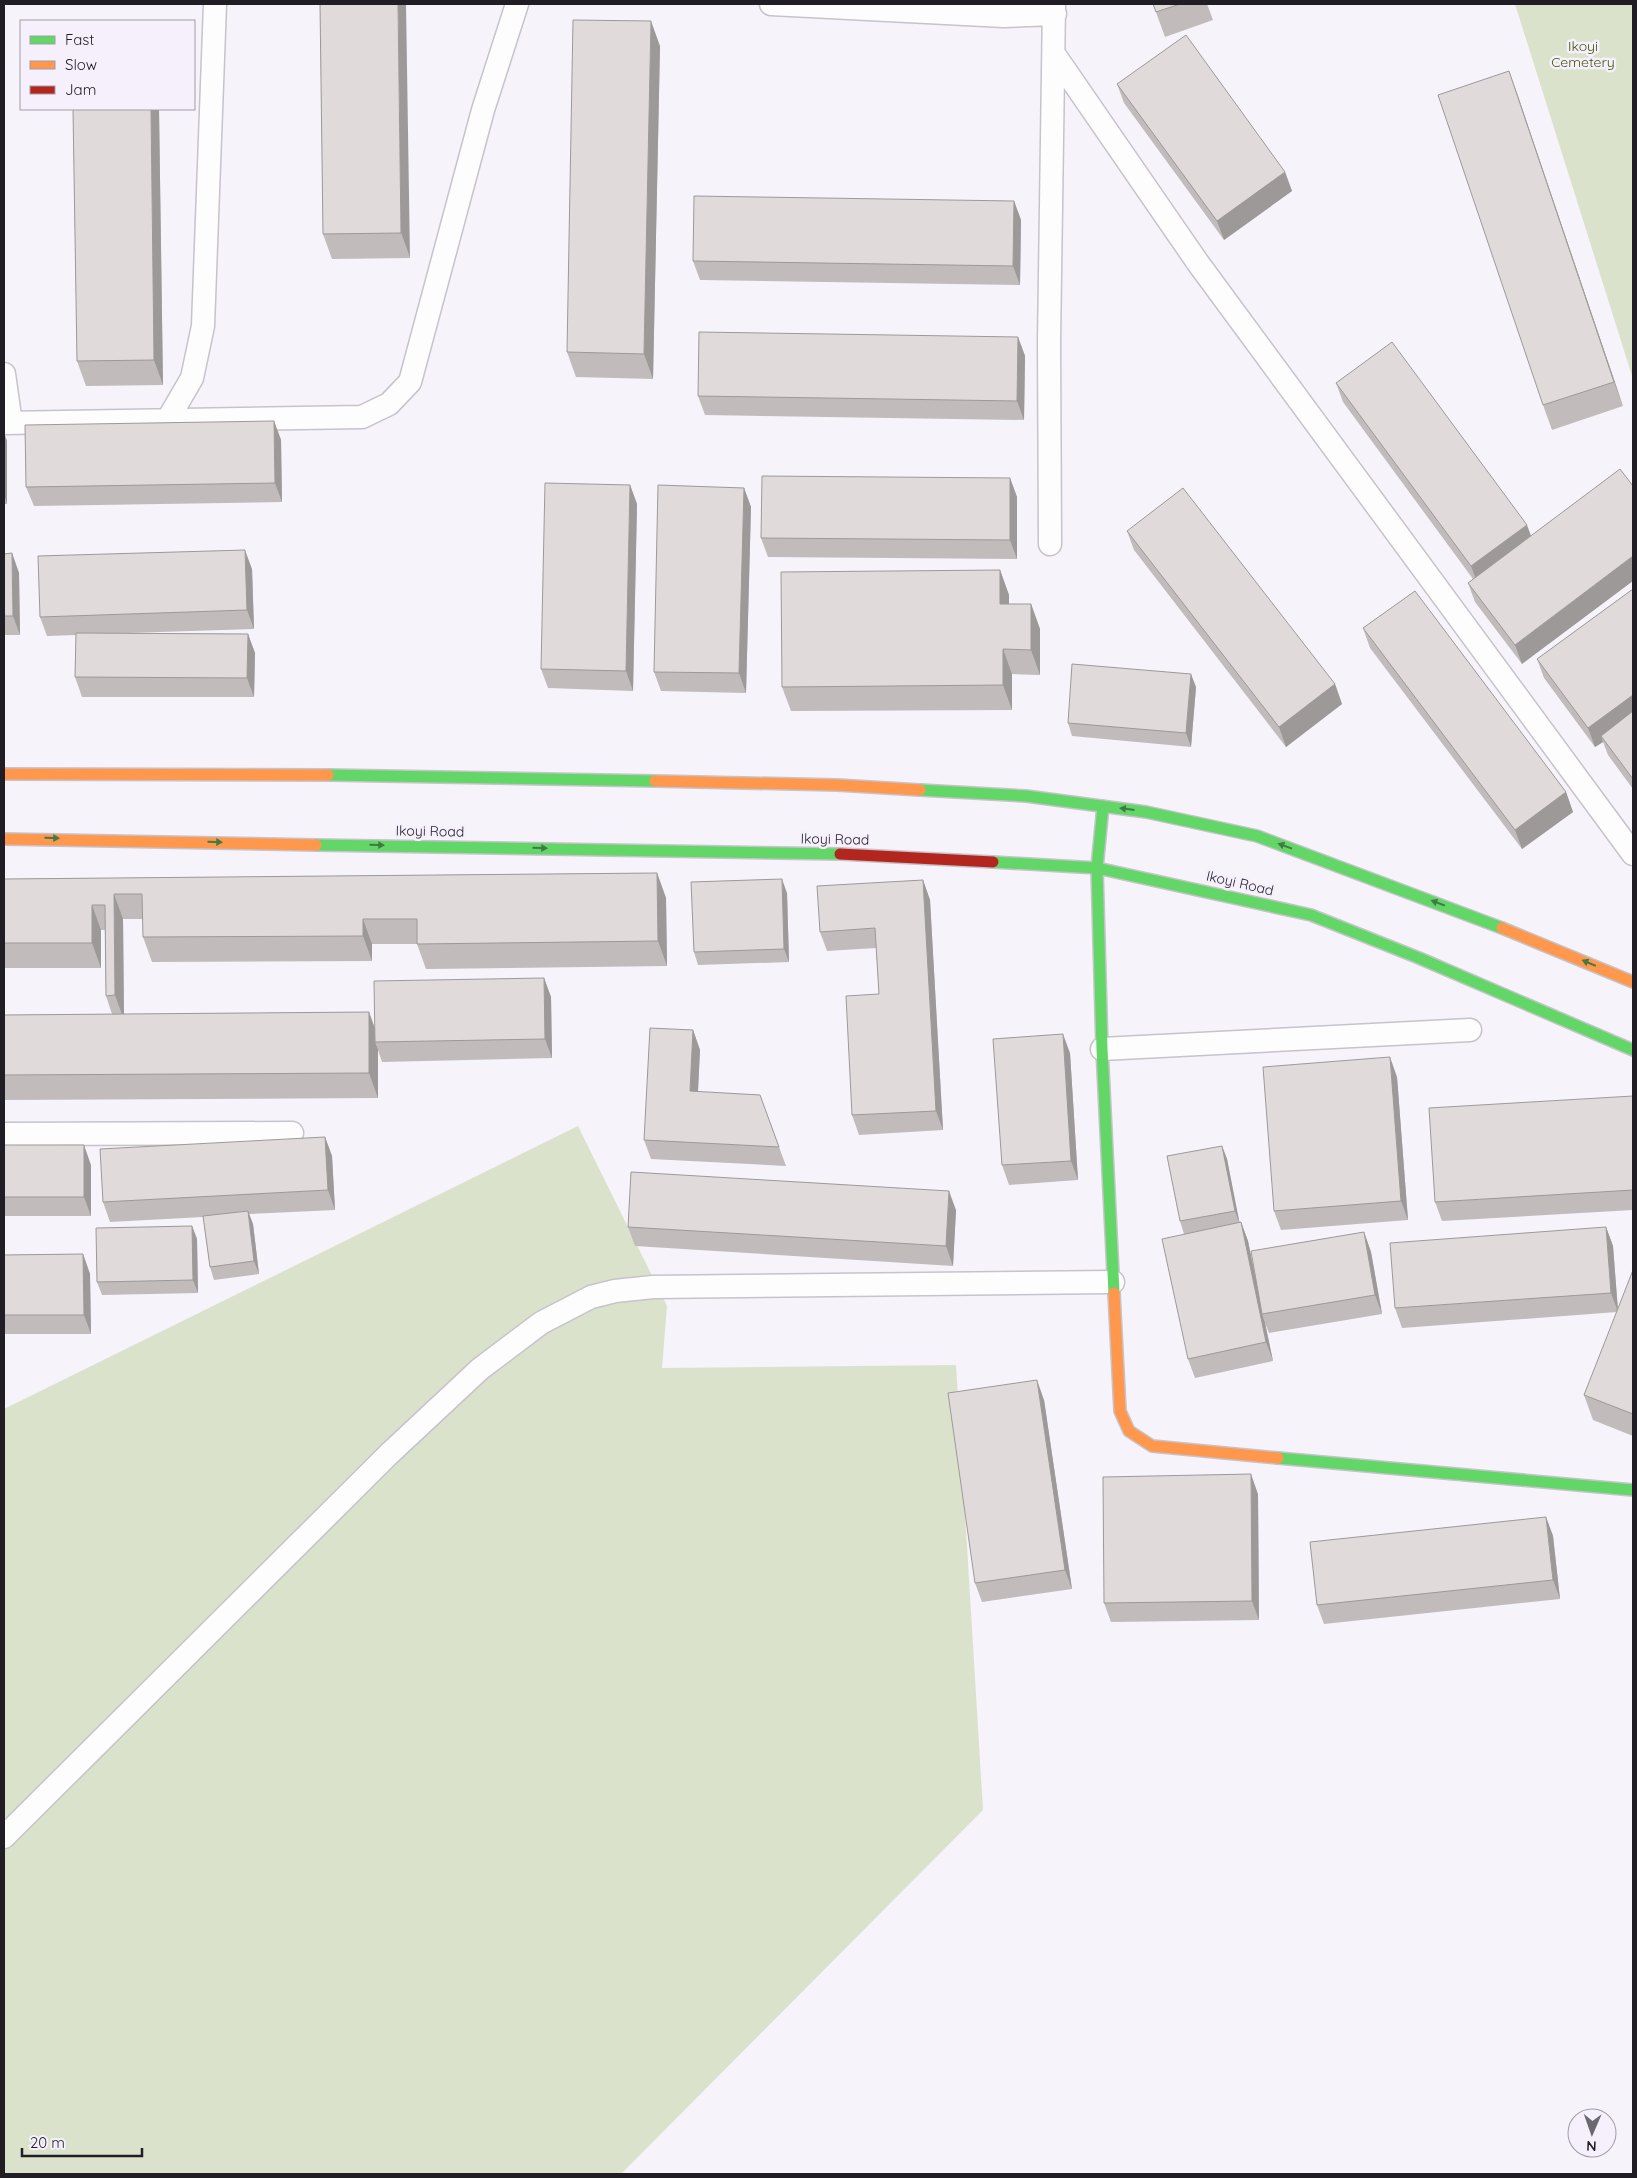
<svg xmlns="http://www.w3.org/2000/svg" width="1637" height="2178" font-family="Quicksand,sans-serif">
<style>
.green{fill:#dae2cc}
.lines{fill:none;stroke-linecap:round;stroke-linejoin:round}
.lane-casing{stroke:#c6c3ca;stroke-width:25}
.fast-casing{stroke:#c6c3ca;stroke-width:14}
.slow-casing{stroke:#c6c3ca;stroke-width:14}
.jam-casing{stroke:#c6c3ca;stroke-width:14}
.lane{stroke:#fefdfe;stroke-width:22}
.fast{stroke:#63d668;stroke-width:11}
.slow{stroke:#ff974d;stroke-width:11}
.jam{stroke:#b3261e;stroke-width:11}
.wall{fill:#c1bbbc}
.shaded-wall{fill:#9d9999}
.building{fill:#e0dadb;stroke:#9d9999}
.oneway{fill:#427a46}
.labels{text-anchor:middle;stroke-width:5;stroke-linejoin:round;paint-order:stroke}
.park-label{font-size:14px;fill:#3f5100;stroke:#f6f0fd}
.street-label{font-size:14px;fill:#201d24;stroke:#f6f0fd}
</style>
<rect width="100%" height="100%" fill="#f6f3fa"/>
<path class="green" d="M 1515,4 L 1633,4 L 1633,379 Z
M 578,1126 L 667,1306 L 662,1368 L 956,1365 L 983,1810 L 621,2174 L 4,2174 L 4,1409 Z"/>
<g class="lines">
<g class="lane-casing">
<path id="lane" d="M 771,4 L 1004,16 L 1055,14
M 1054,54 L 1198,263 L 1633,854
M 4,374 L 11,423
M 167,421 L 192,378 L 203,326 L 215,4
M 4,423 L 362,417 L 389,404 L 410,382 L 483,110 L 517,4
M 1050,544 L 1049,342 L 1054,4
M 1102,1049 L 1470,1030
M 4,1134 L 292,1133
M 4,1837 L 389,1454 L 480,1369 L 541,1323 L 591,1297 L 615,1291 L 653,1287 L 1113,1282"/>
</g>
<g class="fast-casing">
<path id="fast" d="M 328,775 L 655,781
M 920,790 L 1026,796 L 1146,812 L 1257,836 L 1502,928
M 1103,806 L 1097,868 L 1102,1049 L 1114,1293
M 316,845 L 840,854
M 993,862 L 1097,868 L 1311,915 L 1419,958 L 1633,1050
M 1278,1458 L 1633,1490"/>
</g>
<g class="slow-casing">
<path id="slow" d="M 4,774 L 328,775
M 655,781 L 837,785 L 920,790
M 4,839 L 316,845
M 1502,928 L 1633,982
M 1114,1293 L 1120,1411 L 1129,1431 L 1152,1446 L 1278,1458"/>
</g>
<g class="jam-casing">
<path id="jam" d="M 840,854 L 993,862"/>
</g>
<use href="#lane" class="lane"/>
<use href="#fast" class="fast"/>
<use href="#slow" class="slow"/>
<use href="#jam" class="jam"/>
</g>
<path class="wall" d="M 320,4 L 410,258 L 332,259 L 323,234 Z
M 1153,4 L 1207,4 L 1213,20 L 1165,37 Z
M 660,46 L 653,379 L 576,377 L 567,352 Z
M 1509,71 L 1623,406 L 1552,430 L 1543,405 Z
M 1117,84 L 1285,172 L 1292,191 L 1224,240 L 1124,103 Z
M 73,109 L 159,109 L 163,385 L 86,386 L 77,361 Z
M 1014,201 L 1021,220 L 1020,285 L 700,280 L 693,261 Z
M 1018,337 L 1025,356 L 1024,420 L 705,415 L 698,396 Z
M 1336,383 L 1527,525 L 1522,664 L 1475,602 L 1468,583 L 1473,579 L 1343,402 Z
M 274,421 L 281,440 L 282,502 L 34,506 L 26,487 Z
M 4,433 L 7,441 L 7,504 L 4,504 Z
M 1010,478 L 1017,497 L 1017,559 L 768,557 L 761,538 Z
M 630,485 L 637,504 L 633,691 L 548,688 L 541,669 Z
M 744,488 L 751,507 L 746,693 L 661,691 L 654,672 Z
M 1127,531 L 1335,684 L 1342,704 L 1286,747 L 1134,550 Z
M 12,553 L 19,573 L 20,635 L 4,635 L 4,554 Z
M 252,569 L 254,629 L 128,633 L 248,634 L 255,653 L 254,697 L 82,697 L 75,677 L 76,635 L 47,636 L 40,617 Z
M 1000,570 L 1009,595 L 1009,604 L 1031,604 L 1040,629 L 1040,675 L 1012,674 L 1012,710 L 791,711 L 782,687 Z
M 1633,589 L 1633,789 L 1608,755 L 1603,742 L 1595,747 L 1544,678 L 1537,659 Z
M 1363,628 L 1566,792 L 1573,812 L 1522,849 L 1370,648 Z
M 1196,687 L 1191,747 L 1072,736 L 1068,723 Z
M 657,873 L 666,898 L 667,966 L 426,969 L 417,944 L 372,944 L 372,961 L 152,962 L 143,937 L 143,919 L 123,919 L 124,1014 L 369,1012 L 375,1029 L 544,978 L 551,997 L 552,1058 L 382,1062 L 378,1050 L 378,1098 L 4,1100 L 4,1015 L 112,1014 L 106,996 L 105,930 L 101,930 L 101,968 L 4,968 L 4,879 Z
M 923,880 L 930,900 L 943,1130 L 859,1135 L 852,1115 L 879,994 L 876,948 L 827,951 L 820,932 Z
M 787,893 L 789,962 L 698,965 L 694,952 Z
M 693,1030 L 700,1050 L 698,1092 L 760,1095 L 786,1166 L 651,1159 L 644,1140 Z
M 1070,1053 L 1078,1180 L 1009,1185 L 1002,1165 Z
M 1397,1077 L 1408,1220 L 1281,1230 L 1274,1211 Z
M 1633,1096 L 1633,1210 L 1442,1221 L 1435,1202 Z
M 325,1137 L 332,1156 L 335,1210 L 249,1214 L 253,1224 L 259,1274 L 214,1280 L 210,1267 L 203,1217 L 110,1222 L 103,1202 Z
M 4,1145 L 91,1165 L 91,1216 L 4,1216 Z
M 1222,1146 L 1227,1159 L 1239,1222 L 1241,1222 L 1248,1241 L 1256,1282 L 1364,1232 L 1371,1252 L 1382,1314 L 1269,1333 L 1265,1323 L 1273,1361 L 1195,1378 L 1188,1359 L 1184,1234 L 1180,1221 Z
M 956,1210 L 953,1266 L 635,1246 L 628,1227 Z
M 192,1226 L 197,1239 L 198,1293 L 102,1295 L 97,1282 Z
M 1606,1227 L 1613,1246 L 1618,1309 L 1633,1270 L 1633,1436 L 1593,1420 L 1584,1395 L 1617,1312 L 1402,1328 L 1395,1308 Z
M 83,1254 L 90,1274 L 91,1334 L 4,1334 L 4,1255 Z
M 1044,1400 L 1072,1589 L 982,1602 L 975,1583 Z
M 1258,1494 L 1259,1620 L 1111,1622 L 1104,1603 Z
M 1546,1517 L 1553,1536 L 1560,1599 L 1324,1624 L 1317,1605 Z"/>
<path class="shaded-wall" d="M 398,4 L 406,4 L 410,258 L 401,233 Z
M 651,21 L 660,46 L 653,379 L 644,354 Z
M 1509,71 L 1518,96 L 1623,406 L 1614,382 Z
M 151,109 L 159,109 L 163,385 L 154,360 Z
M 1285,172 L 1292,191 L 1224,240 L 1217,221 Z
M 1014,201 L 1021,220 L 1020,285 L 1013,266 Z
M 1018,337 L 1025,356 L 1024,420 L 1017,401 Z
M 274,421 L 281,440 L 282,502 L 275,483 Z
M 4,433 L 7,441 L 7,504 L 4,494 Z
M 1010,478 L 1017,497 L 1017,559 L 1010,540 Z
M 630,485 L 637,504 L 633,691 L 626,671 Z
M 744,488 L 751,507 L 746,693 L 739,673 Z
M 1527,525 L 1534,544 L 1478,585 L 1471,566 Z
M 245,550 L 252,569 L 254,629 L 247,610 Z
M 12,553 L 19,573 L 20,635 L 13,616 Z
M 1633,556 L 1633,581 L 1522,664 L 1515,645 Z
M 1000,570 L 1009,595 L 1009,629 L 1000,604 Z
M 1031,604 L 1040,629 L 1040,675 L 1031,650 Z
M 248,634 L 255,653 L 254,697 L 247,678 Z
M 1003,649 L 1012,674 L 1012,710 L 1003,685 Z
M 1191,674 L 1196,687 L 1191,747 L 1186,733 Z
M 1335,684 L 1342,704 L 1286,747 L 1279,727 Z
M 1633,695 L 1633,719 L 1601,736 L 1603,742 L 1595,747 L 1588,728 Z
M 1566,792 L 1573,812 L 1522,849 L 1515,830 Z
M 657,873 L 666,898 L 667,966 L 658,941 Z
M 782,879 L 787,893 L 789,962 L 784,949 Z
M 923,880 L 930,900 L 943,1130 L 936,1111 Z
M 114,894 L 123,919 L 124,1020 L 115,995 Z
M 92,905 L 101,930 L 101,968 L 92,943 Z
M 363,919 L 372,944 L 372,961 L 363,936 Z
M 544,978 L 551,997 L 552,1058 L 545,1039 Z
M 369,1012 L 378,1037 L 375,1042 L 378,1050 L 378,1098 L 369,1073 Z
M 693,1030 L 700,1050 L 697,1110 L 690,1091 Z
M 1063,1034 L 1070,1053 L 1078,1180 L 1071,1161 Z
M 1390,1057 L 1397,1077 L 1408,1220 L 1401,1201 Z
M 325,1137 L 332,1156 L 335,1210 L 328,1190 Z
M 84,1145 L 91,1165 L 91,1216 L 84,1197 Z
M 1222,1146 L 1227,1159 L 1240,1225 L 1235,1211 Z
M 949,1191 L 956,1210 L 953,1266 L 946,1246 Z
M 248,1211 L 253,1224 L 259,1274 L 254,1261 Z
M 1241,1222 L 1248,1241 L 1263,1314 L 1262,1314 L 1265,1323 L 1273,1361 L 1266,1342 Z
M 192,1226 L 197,1239 L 198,1293 L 193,1280 Z
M 1606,1227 L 1613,1246 L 1618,1312 L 1611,1293 Z
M 1364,1232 L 1371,1252 L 1382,1314 L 1375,1295 Z
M 83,1254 L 90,1274 L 91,1334 L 84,1315 Z
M 1037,1380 L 1044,1400 L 1072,1589 L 1065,1570 Z
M 1251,1474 L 1258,1494 L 1259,1620 L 1252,1601 Z
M 1546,1517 L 1553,1536 L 1560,1599 L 1553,1580 Z"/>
<path class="building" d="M 320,4 L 398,4 L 401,233 L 323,234 Z
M 1153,4 L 1180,4 L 1156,12 Z
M 573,20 L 651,21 L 644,354 L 567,352 Z
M 1186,35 L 1285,172 L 1217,221 L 1117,84 Z
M 1509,71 L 1614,382 L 1543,405 L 1438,95 Z
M 73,109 L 151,109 L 154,360 L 77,361 Z
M 694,196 L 1014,201 L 1013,266 L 693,261 Z
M 699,332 L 1018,337 L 1017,401 L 698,396 Z
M 1392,342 L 1527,525 L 1471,566 L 1336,383 Z
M 274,421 L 275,483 L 26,487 L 25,425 Z
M 1620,469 L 1633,486 L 1633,556 L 1515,645 L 1468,583 Z
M 762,476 L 1010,478 L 1010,540 L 761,538 Z
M 545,483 L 630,485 L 626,671 L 541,669 Z
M 658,485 L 744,488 L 739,673 L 654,672 Z
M 1183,488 L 1335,684 L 1279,727 L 1127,531 Z
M 245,550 L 247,610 L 40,617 L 38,556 Z
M 12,553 L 13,616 L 4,616 L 4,554 Z
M 1000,570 L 1000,604 L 1031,604 L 1031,650 L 1003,649 L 1003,685 L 782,687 L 781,572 Z
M 1633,589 L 1633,695 L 1588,728 L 1537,659 Z
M 1415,591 L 1566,792 L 1515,830 L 1363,628 Z
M 76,633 L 248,634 L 247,678 L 75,677 Z
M 1072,664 L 1191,674 L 1186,733 L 1068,723 Z
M 1633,711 L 1633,779 L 1601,736 Z
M 657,873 L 658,941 L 417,944 L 417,919 L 363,919 L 363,936 L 143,937 L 142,894 L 114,894 L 115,995 L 106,996 L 105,905 L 92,905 L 92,943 L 4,943 L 4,879 Z
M 782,879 L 784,949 L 694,952 L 691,882 Z
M 923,880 L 936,1111 L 852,1115 L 846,996 L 879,994 L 875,928 L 820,932 L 817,886 Z
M 544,978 L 545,1039 L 375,1042 L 374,981 Z
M 369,1012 L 369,1073 L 4,1075 L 4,1015 Z
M 650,1028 L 693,1030 L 690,1091 L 760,1095 L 779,1147 L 644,1140 Z
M 1063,1034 L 1071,1161 L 1002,1165 L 993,1039 Z
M 1390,1057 L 1401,1201 L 1274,1211 L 1263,1067 Z
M 1633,1096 L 1633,1190 L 1435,1202 L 1429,1108 Z
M 325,1137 L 328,1190 L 103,1202 L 100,1149 Z
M 4,1145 L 84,1145 L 84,1197 L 4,1197 Z
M 1222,1146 L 1235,1211 L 1180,1221 L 1167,1156 Z
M 631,1172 L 949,1191 L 946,1246 L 628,1227 Z
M 248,1211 L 254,1261 L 210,1267 L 203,1216 Z
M 1241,1222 L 1266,1342 L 1188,1359 L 1162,1239 Z
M 192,1226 L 193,1280 L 97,1282 L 96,1228 Z
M 1606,1227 L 1611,1293 L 1395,1308 L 1390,1243 Z
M 1364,1232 L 1375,1295 L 1262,1314 L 1251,1251 Z
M 83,1254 L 84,1315 L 4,1315 L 4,1255 Z
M 1633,1270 L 1633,1414 L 1584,1395 Z
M 1037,1380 L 1065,1570 L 975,1583 L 948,1393 Z
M 1251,1474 L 1252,1601 L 1104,1603 L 1103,1477 Z
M 1546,1517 L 1553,1580 L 1317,1605 L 1310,1542 Z"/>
<defs><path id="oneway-solid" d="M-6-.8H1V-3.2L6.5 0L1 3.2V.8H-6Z" transform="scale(1.25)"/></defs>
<g class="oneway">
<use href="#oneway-solid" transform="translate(1127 809) rotate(-173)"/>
<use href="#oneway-solid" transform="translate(52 838) rotate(1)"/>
<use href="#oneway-solid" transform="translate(215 842) rotate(1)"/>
<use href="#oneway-solid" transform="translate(377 845) rotate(1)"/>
<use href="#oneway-solid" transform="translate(1285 846) rotate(-160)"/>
<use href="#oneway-solid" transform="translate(540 848) rotate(1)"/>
<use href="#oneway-solid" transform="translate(1438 903) rotate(-159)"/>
<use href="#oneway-solid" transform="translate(1589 963) rotate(-157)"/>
</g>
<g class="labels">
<g class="park-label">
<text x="1583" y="51">Ikoyi<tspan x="1583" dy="16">Cemetery</tspan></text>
</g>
<g class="street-label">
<text transform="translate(430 831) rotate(1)" y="5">Ikoyi Road</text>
<text transform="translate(835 839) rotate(1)" y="5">Ikoyi Road</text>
<text transform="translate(1240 883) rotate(13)" y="5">Ikoyi Road</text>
</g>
</g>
<rect width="1637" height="2178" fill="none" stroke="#201d24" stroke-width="10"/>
<rect x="20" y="20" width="175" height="90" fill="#f6f0fd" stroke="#a09ca6"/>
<rect x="30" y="36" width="25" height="8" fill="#63d668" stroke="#a09ca6"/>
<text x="65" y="45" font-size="15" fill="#201d24">Fast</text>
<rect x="30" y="61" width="25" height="8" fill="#ff974d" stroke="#a09ca6"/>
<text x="65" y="70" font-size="15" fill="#201d24">Slow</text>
<rect x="30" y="86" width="25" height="8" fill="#b3261e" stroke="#a09ca6"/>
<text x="65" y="95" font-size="15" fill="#201d24">Jam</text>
<g transform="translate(1592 2133) rotate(182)"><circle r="24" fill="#f6f0fd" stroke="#a09ca6"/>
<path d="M0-4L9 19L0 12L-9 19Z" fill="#6b686f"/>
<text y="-8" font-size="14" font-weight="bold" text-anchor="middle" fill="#201d24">N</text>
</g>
<path d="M22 2148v8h120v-8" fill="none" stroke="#201d24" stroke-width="2.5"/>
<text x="30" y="2148" font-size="15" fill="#201d24" stroke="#f6f0fd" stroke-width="4" paint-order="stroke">20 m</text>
</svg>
